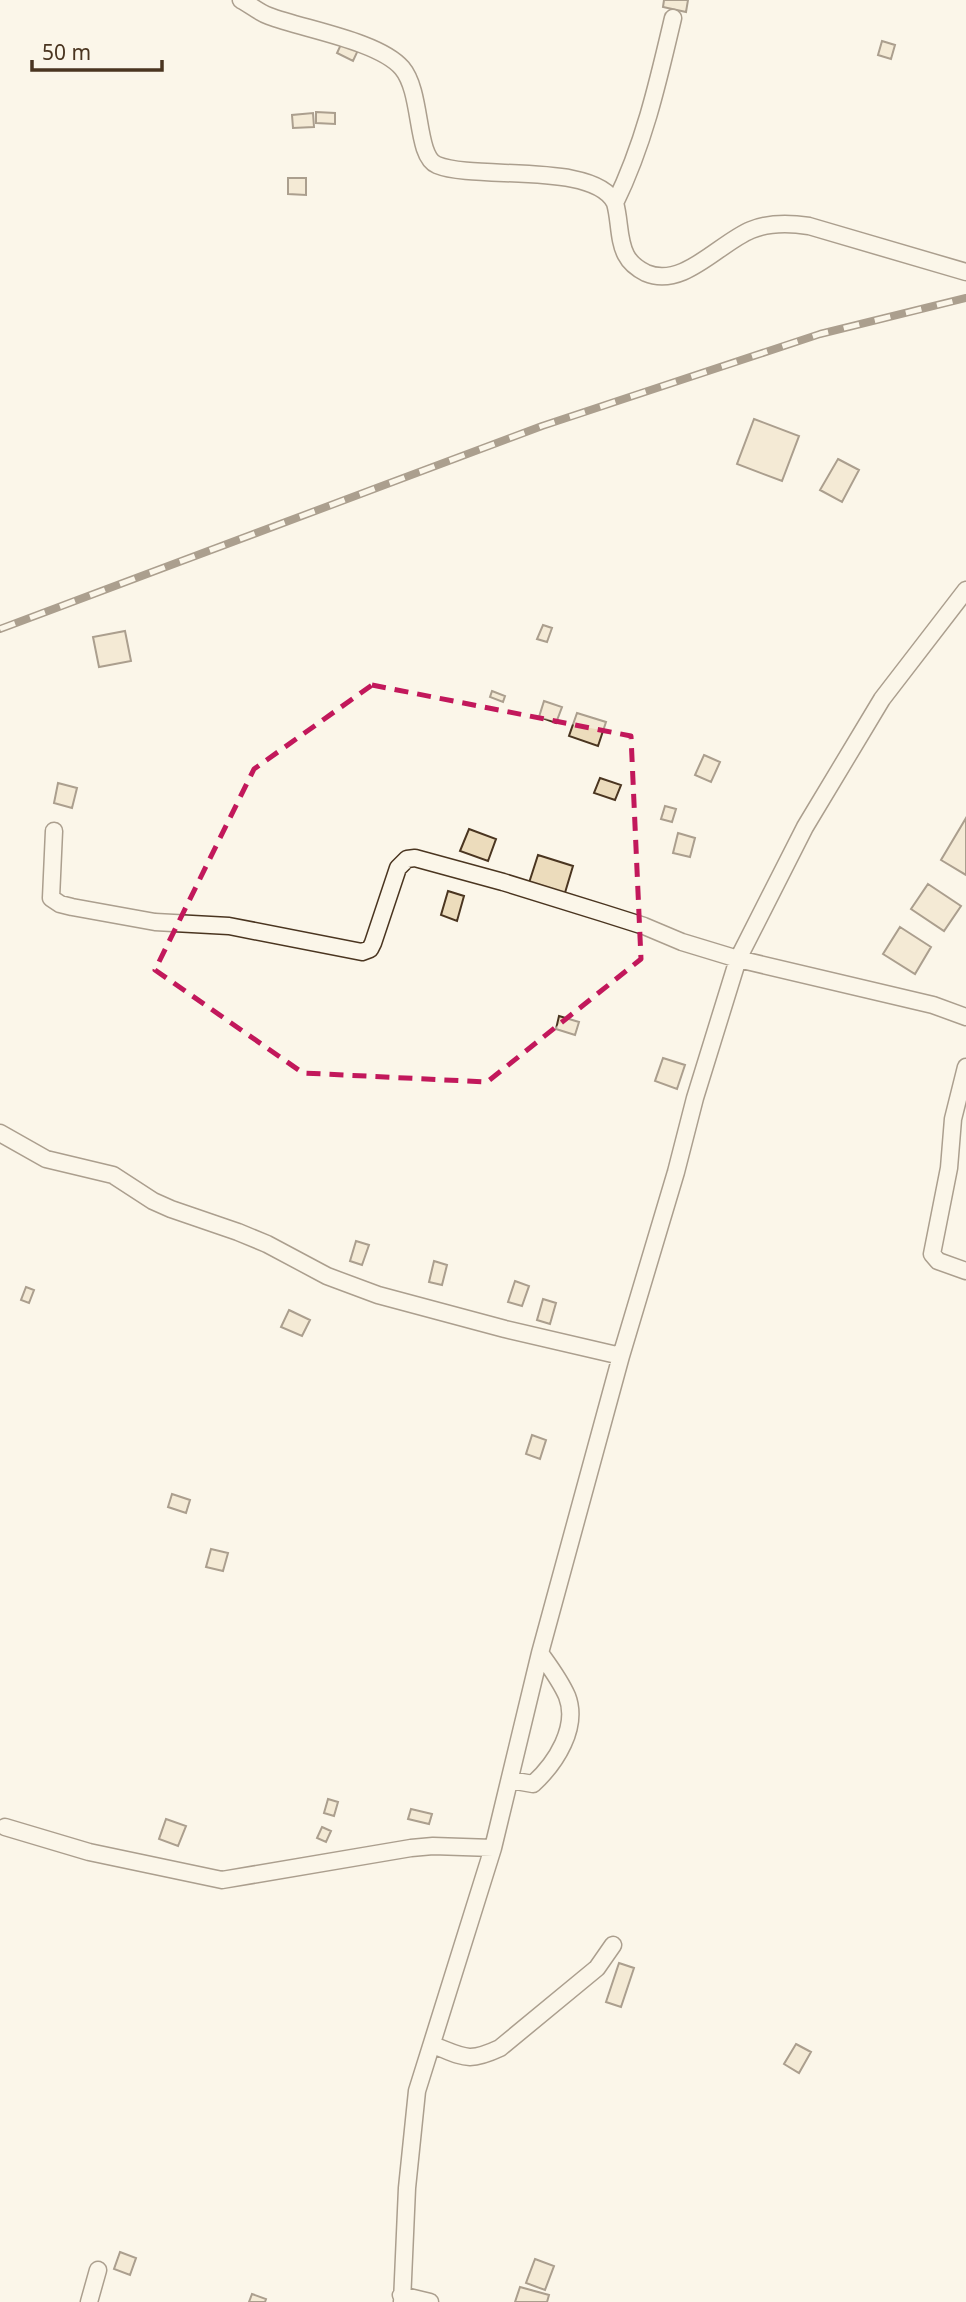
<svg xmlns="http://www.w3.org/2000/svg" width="966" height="2302" font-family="'Noto Sans',sans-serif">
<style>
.building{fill:#ecdcbc;stroke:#4a3520;stroke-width:2}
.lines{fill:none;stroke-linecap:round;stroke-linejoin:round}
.minor-casing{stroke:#4a3520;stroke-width:19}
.minor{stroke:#fbf6e9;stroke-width:16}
.rail-casing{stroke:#4a3520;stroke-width:8}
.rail{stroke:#fbf6e9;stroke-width:5;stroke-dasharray:16;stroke-linecap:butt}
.marked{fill:none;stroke:#c2185b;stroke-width:5;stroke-dasharray:14 9;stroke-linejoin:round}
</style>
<rect width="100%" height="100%" fill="#fbf6e9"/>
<path class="building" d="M 664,0 L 688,0 L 686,12 L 663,7 Z
M 343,40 L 359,48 L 353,61 L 337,53 Z
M 882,41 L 895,45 L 891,59 L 878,55 Z
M 316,112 L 335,113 L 335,124 L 316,123 Z
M 313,113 L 314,127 L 293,128 L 292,115 Z
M 288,178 L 306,178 L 306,195 L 288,194 Z
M 754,419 L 799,436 L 782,481 L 737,464 Z
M 838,459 L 859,470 L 842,502 L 820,490 Z
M 543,625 L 552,628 L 547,642 L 537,639 Z
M 125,631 L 131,661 L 99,667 L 93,637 Z
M 492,691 L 505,696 L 503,702 L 490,697 Z
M 544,701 L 562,707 L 556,723 L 539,717 Z
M 577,713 L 606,722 L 598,746 L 569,736 Z
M 704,755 L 720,762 L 711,782 L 695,775 Z
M 600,778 L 621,785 L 615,800 L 594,793 Z
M 58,783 L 77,788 L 72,808 L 54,803 Z
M 665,806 L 676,809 L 672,822 L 661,819 Z
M 966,818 L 966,875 L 941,860 Z
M 469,829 L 496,839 L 488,861 L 460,851 Z
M 678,833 L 695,838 L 690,857 L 673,853 Z
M 538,855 L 573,866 L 564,896 L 528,886 Z
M 928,884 L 961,906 L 944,931 L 911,909 Z
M 448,891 L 464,896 L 457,921 L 441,915 Z
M 900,927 L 931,947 L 915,974 L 883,954 Z
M 559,1016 L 579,1022 L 575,1035 L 556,1029 Z
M 663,1058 L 685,1065 L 677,1089 L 655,1081 Z
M 356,1241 L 369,1245 L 362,1265 L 350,1261 Z
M 434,1261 L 447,1265 L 442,1285 L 429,1282 Z
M 515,1281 L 529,1286 L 522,1306 L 508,1302 Z
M 26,1287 L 34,1290 L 29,1303 L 21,1300 Z
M 543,1299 L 556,1303 L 550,1324 L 537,1320 Z
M 289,1310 L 310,1320 L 302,1336 L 281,1327 Z
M 532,1435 L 546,1440 L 540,1459 L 526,1454 Z
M 172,1494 L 190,1500 L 186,1513 L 168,1507 Z
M 211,1549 L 228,1553 L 223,1571 L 206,1567 Z
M 328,1799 L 338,1802 L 334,1816 L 324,1813 Z
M 411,1809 L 432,1814 L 429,1824 L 408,1819 Z
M 166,1819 L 186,1826 L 178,1846 L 159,1839 Z
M 322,1827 L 331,1831 L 326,1842 L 317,1838 Z
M 619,1963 L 634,1968 L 621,2007 L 606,2002 Z
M 796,2044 L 811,2052 L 799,2073 L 784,2064 Z
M 120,2252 L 136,2258 L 130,2275 L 114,2269 Z
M 535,2259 L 554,2266 L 545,2290 L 526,2283 Z
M 520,2287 L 549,2295 L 547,2302 L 515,2302 Z
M 252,2294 L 266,2299 L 265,2302 L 249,2302 Z"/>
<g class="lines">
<g class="minor-casing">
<path id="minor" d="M 241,0 C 251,5 258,12 269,16 C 303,29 379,41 402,68 C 423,93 415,156 437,165 C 476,181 594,161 615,203 C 620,220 618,240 626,255 C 630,263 638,269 646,273 C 683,289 719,243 751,230 C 770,222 790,223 809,226 L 966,272
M 615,203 C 644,144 658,82 673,18
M 54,831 L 51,898 L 60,904 L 72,907 L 155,922 L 229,926 L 362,952 L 370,949 L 373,943 L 398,868 L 407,859 L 415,858 L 503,882 L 603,913 L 644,926 L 682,942 L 738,959 L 933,1005 L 966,1017
M 966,1067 L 953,1119 L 949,1168 L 932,1254 L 938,1261 L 966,1271
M 0,1133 L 46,1159 L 113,1175 L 153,1201 L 171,1209 L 238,1232 L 267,1244 L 327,1276 L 378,1295 L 505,1329 L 621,1356
M 510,1780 L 533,1784 C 556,1763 579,1727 567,1696 C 560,1680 550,1667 540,1653
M 5,1827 L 89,1852 L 222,1880 L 411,1848 L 433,1846 L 493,1848
M 433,2045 C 464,2057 468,2063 500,2048 L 597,1968 L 613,1945
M 401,2295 L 430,2302
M 89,2302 L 98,2270
M 402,2302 L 407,2188 L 417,2091 L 493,1848 L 540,1653 L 621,1356 L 676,1172 L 695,1098 L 738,959 L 805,827 L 882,699 L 966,590"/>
</g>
<use href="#minor" class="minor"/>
<g class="rail-casing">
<path id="rail" d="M 0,629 L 542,426 L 820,334 L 966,298"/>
</g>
<use href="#rail" class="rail"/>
</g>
<path d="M0 0H966V2302H0ZM 372,685 L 631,736 L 641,959 L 487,1082 L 303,1073 L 155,970 L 254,769 Z" fill="#fbf6e9" fill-opacity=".55" fill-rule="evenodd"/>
<path class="marked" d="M 372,685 L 631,736 L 641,959 L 487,1082 L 303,1073 L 155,970 L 254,769 Z"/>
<path d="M32 60v10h130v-10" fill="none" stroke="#4a3520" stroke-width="3.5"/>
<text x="42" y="60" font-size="21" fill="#4a3520" stroke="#fbf6e9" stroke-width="5" paint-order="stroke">50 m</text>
</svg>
